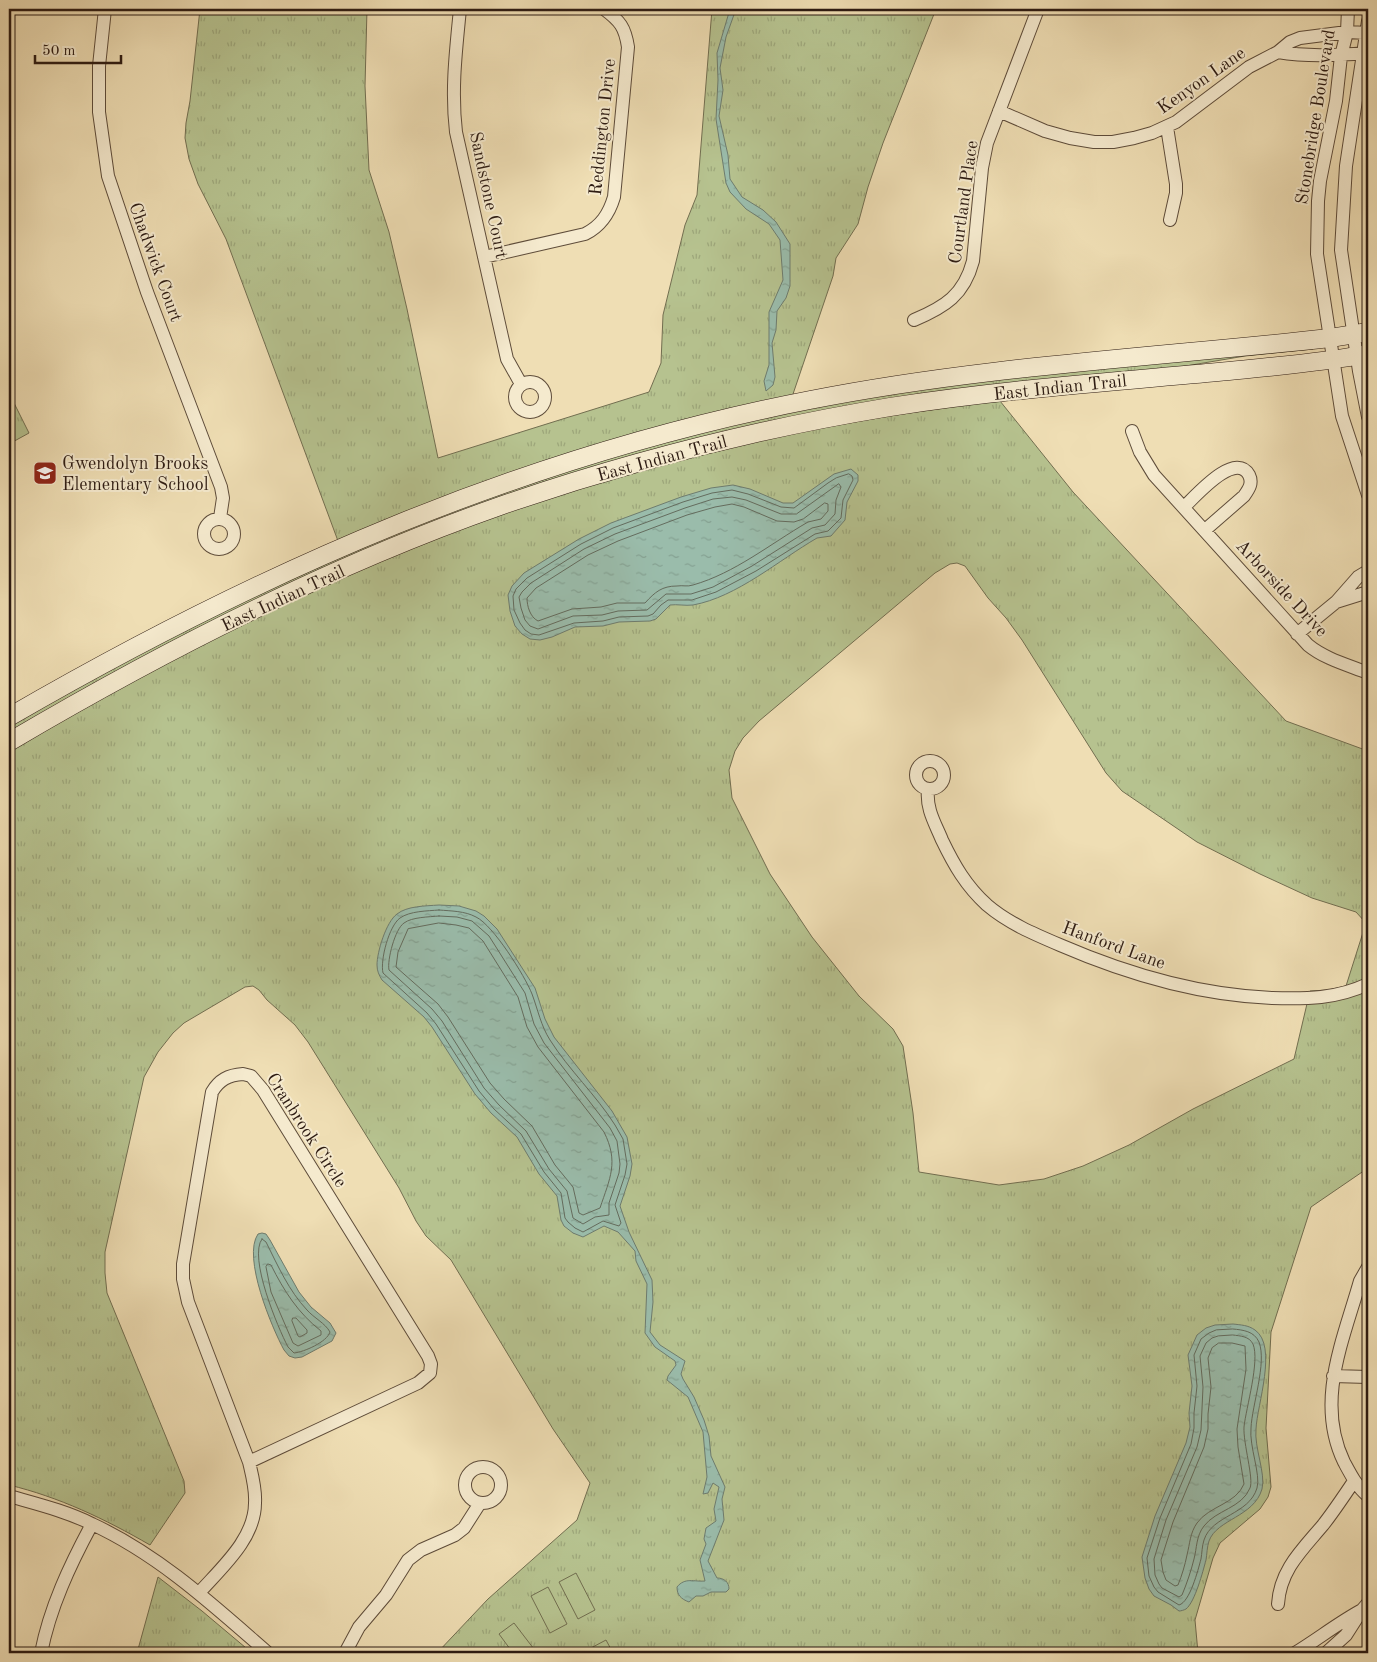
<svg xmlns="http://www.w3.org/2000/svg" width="1377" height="1662" font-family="'Old Standard TT',serif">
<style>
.grass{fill:url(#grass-tufts);stroke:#726e50;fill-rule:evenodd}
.pitch{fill:#b6c28f;stroke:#726e50}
.water{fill:url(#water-ripples);stroke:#6e7c6e}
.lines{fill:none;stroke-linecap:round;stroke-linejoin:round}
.shore{stroke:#646c5e;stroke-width:1}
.street-casing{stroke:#5e4c3a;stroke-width:14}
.secondary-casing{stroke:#2d1b12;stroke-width:19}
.street{stroke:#f5eace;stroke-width:12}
.secondary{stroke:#f5eace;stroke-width:18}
.labels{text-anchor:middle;stroke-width:4;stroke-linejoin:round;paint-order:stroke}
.street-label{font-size:18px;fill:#2d1b12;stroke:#f5eace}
.poi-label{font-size:18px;fill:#2d1b12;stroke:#f5eace;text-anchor:start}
</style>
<defs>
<pattern id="grass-tufts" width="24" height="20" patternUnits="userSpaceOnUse" patternTransform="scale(1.25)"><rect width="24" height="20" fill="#b6c28f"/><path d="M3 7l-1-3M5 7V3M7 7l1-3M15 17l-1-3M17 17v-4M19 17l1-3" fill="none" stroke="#9da67a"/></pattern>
<pattern id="water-ripples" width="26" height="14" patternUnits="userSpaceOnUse" patternTransform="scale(1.25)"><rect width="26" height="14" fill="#9abcab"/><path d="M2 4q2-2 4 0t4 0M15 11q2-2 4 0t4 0" fill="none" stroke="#85a192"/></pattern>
</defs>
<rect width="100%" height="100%" fill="#efdeb4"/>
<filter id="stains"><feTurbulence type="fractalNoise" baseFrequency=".004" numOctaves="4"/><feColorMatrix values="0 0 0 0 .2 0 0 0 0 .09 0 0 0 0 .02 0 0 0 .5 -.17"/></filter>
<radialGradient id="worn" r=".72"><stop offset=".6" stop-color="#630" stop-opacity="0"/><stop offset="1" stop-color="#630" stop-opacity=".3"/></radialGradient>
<path class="grass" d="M 200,9 L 367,9 L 365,86 L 369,170 L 389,232 L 407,309 L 438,458 L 649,392 L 661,363 L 663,315 L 685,225 L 697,195 L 712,9 L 936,9 L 883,143 L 868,187 L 858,224 L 836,258 L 833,276 L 792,397 L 338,541 L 226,239 L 198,184 L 189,159 L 185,138 L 186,123 L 190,101 Z
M 1313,347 L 1313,349 L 1245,356 L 1162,370 L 1004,386 L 525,492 L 9,734 L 9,725 L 204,619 L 424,519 L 628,450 L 826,403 L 961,383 Z
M 9,393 L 29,433 L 9,444 Z
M 1000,401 L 1073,492 L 1286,721 L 1368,751 L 1368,1168 L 1311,1207 L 1271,1332 L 1266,1428 L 1271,1487 L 1268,1497 L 1260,1509 L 1220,1543 L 1213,1558 L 1195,1620 L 1198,1653 L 437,1653 L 488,1599 L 577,1520 L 590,1483 L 553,1429 L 451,1260 L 426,1236 L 416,1221 L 399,1188 L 308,1042 L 295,1025 L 267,1000 L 259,990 L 253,986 L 245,987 L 184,1023 L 173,1033 L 158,1052 L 144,1077 L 105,1252 L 105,1273 L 107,1293 L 184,1481 L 185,1493 L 150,1545 C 105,1519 59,1497 9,1485 L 9,751 C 167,658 334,574 507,511 C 532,502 558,495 584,487 C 618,477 651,465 686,456 C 726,445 769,438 811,430 C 874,418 937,408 1000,401 ZM 957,563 L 965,566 L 988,598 L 1006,618 L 1022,640 L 1106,773 L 1122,791 L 1197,842 L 1260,874 L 1312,898 L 1356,912 L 1366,923 L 1346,986 L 1328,990 L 1310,991 L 1294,1059 L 1193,1109 L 1129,1145 L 1083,1166 L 1044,1179 L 999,1185 L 919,1172 L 913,1113 L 903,1046 L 893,1029 L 859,996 L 812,937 L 770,874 L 732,798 L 729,770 L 735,751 L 743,738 L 759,721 L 935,573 L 950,564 Z
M 158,1577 L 202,1611 L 252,1653 L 137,1653 Z"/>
<path class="pitch" d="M 576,1573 L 595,1610 L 578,1619 L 559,1582 Z
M 548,1587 L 567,1624 L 550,1633 L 531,1596 Z
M 514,1623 L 537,1653 L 513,1653 L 499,1634 Z
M 606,1640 L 613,1653 L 591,1653 L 589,1649 Z"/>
<path class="water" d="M 730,9 L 736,9 L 726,37 L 720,68 L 723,90 L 719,116 L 728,155 L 730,179 L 742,197 L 763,210 L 776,222 L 790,244 L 790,286 L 786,298 L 777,311 L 776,330 L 772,343 L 775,377 L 773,385 L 766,391 L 764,381 L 769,365 L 769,312 L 783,280 L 780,240 L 769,224 L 746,209 L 730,192 L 726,183 L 716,119 L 718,80 L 717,53 Z
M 851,469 L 858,475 L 858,481 L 847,502 L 845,520 L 831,536 L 817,538 C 779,560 737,597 693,605 C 685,606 677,604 670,605 L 656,619 L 650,621 L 619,622 L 603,626 L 575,627 L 552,637 L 540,640 L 530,639 L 522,634 L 515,626 L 510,611 L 508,595 L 512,586 L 524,573 L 579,539 L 611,523 L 681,497 L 711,488 L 733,485 L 750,489 L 783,503 L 793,503 L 834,474 Z
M 439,905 L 459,906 L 476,911 L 484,916 L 497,929 L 535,988 L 545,1019 L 554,1037 L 612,1111 L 627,1137 L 632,1164 L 630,1176 L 620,1206 L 629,1232 L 652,1280 L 653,1302 L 650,1332 L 660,1345 L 685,1361 L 681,1374 L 683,1379 L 694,1397 L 704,1420 L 709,1436 L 711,1456 L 725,1487 L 722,1499 L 724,1520 L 708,1561 L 717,1578 C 724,1578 729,1582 729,1589 L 726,1592 L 711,1592 L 703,1596 L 696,1596 L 689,1602 C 681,1599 677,1595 677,1587 C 685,1577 694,1582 705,1581 L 700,1560 L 706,1544 L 704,1539 L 706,1528 L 716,1521 L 714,1509 L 719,1487 L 713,1483 L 708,1493 L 703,1494 L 707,1477 L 703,1432 L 688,1397 L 667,1380 L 668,1376 L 676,1365 L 675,1361 L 655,1347 L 645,1333 L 647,1284 L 636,1261 L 635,1251 L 618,1232 L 604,1226 L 583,1237 L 573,1233 L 564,1226 L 561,1220 L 557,1196 L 539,1174 L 517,1137 L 491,1113 L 475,1094 L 432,1027 L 424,1017 L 382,980 C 379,975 377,971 377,965 C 377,952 386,922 397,914 C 407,906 425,906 439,905 Z
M 262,1233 L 266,1234 L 270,1240 L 299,1292 L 311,1307 L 330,1323 L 336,1333 L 332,1341 L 302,1357 L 295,1358 L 289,1356 L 284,1350 C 272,1328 242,1257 258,1234 Z
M 1233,1324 C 1241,1325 1248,1325 1255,1330 C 1278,1346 1257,1405 1256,1429 C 1254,1447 1266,1474 1262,1489 C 1254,1517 1217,1519 1209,1541 C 1207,1547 1207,1554 1206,1560 C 1203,1571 1195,1602 1186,1609 C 1184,1610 1181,1611 1179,1611 L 1171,1605 L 1154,1596 L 1149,1589 L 1145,1578 L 1142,1557 L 1155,1516 L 1186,1443 L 1190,1427 L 1189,1413 L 1192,1386 L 1188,1355 L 1197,1335 L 1206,1328 L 1215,1325 Z"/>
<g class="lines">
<path class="shore" d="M 849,474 L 852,476 L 853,480 L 843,500 L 841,518 L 828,531 L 815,534 L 756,571 L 716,592 L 692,600 L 668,600 L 661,605 L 653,614 L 648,616 L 619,617 L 603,621 L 574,623 L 539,635 L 531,634 L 525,630 L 520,623 L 514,610 L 513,596 L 516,589 L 527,578 L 581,544 L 613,528 L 683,502 L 712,493 L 732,490 L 748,494 L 781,507 L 794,508 L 828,483 L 836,478 Z
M 839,484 L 841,487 L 836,500 L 835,514 L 825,525 L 812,528 L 752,566 L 713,587 L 691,594 L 666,594 L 647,610 L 618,611 L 602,615 L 573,616 L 538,629 L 530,626 L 525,620 L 521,608 L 519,597 L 522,592 L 531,583 L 584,549 L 615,534 L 685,508 L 713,499 L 732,497 L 746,500 L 781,514 L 796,514 Z
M 825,503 L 828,504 L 828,511 L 821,519 L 808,522 C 770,544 735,573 693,585 C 687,587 683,585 677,586 C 662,586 655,592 645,603 L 617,603 L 601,607 L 572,609 L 538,621 C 530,617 527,606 527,598 L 536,588 L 588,555 L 618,541 L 687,515 L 715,507 L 732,504 L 744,507 L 777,521 L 794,522 L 803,519 Z
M 439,910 C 451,911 465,911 476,917 C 493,925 525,976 532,994 C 538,1010 541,1026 550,1040 C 569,1070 596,1095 615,1125 L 623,1139 L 627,1164 L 625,1175 L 615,1205 L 621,1223 L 619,1226 L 603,1221 L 583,1232 L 575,1228 L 568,1222 L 565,1218 L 561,1193 L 544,1172 L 521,1134 L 494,1109 L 479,1091 L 436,1024 L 427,1013 L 383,973 C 380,960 389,926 400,918 C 410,911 427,911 439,910 Z
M 439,916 L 457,917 L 472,921 L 489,936 L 525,993 L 534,1024 L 544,1043 L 610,1128 L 617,1141 L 620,1164 L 619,1173 L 609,1203 L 609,1215 L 595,1217 L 583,1224 L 573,1218 L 567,1191 L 549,1169 L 526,1131 L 499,1105 L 484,1088 L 442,1021 L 432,1009 L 389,970 C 387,960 395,929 404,923 C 412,917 429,917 439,916 Z
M 439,923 L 456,925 L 469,928 L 483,941 L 518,997 L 527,1027 L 538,1047 L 604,1132 C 619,1162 610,1178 600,1208 L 583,1215 L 579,1213 L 573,1187 L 555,1165 L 532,1126 L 504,1099 L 490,1083 L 448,1017 L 438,1004 L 396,967 L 398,952 L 408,929 Z
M 262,1239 L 266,1242 C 278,1266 289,1291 307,1310 C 314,1318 325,1323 330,1332 C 327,1342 304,1352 294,1353 L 288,1347 C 278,1328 248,1257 262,1239 Z
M 268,1264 L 271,1265 C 284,1291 298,1313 321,1331 L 321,1335 L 298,1346 L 293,1343 L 271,1292 L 266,1267 Z
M 293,1318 L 296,1318 L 307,1330 L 307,1333 L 300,1337 L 298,1336 L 292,1321 Z
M 1233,1329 C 1243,1330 1254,1331 1259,1342 C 1267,1363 1252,1405 1251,1428 C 1249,1446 1261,1475 1257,1488 C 1249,1515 1212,1515 1204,1540 C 1202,1546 1202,1553 1201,1559 C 1198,1570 1190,1602 1179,1605 L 1158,1592 L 1154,1587 L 1149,1576 L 1147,1558 L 1160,1518 L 1191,1444 L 1194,1428 L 1194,1413 L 1197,1386 L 1194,1355 L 1201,1339 L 1209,1333 L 1216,1330 Z
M 1233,1335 C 1240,1336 1249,1336 1253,1344 C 1260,1361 1246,1408 1244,1427 C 1243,1443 1254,1479 1250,1488 C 1242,1508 1216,1510 1204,1526 C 1196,1536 1197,1548 1194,1559 C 1191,1571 1187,1583 1182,1595 L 1179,1597 L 1162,1588 L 1159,1584 L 1155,1575 L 1154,1559 L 1166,1520 L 1197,1447 L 1201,1430 L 1203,1387 L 1200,1356 L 1206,1343 L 1212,1338 L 1218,1336 Z
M 1219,1343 L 1232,1343 L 1245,1346 L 1246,1369 L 1237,1429 L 1238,1447 L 1244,1484 C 1236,1504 1209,1506 1197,1523 C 1190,1533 1190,1543 1187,1555 C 1185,1565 1182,1575 1178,1585 L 1175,1586 L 1166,1580 L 1163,1572 L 1161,1560 L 1173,1522 L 1204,1447 L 1208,1429 L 1208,1414 L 1211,1387 L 1208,1358 L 1212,1348 Z"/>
<g class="street-casing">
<path id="street" d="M 105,9 L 99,66 L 99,112 L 108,176 L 147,292 L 221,487 L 223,498 L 220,518
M 460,9 C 456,50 451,90 456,132 L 507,359 L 521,384
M 1348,9 L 1347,32 L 1341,56 L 1336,101 L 1320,181 L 1318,201 L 1317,254 L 1342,416 L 1368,495
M 1368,21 L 1346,166 L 1341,250 L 1359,371 L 1368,417
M 1278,52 C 1308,57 1338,55 1368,53
M 999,111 L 1045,131 L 1070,138 L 1094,142 L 1113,142 L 1134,138 L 1152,133 L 1176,122 L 1249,67 L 1278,52 L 1290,42 L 1300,38 L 1347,32 L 1368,33
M 1167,127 L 1176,184 L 1176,193 L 1170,220
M 484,257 L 585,234 C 601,226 609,214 614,197 L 628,47 C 625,27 620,21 604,9
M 914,320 C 945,307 964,295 973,261 L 982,168 L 987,143 L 1038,9
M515 397a15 15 0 1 1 30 0a15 15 0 1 1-30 0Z
M 1132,431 L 1140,452 L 1154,475 L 1308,645 C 1325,659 1348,665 1368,673
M 1184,507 C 1195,497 1235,450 1249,475 C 1253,483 1249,489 1244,496 L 1205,530
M204 534a15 15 0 1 1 30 0a15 15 0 1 1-30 0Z
M 1336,602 L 1368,592
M 1297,634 L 1336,602 L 1358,577 L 1368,571
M916 775a14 14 0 1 1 28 0a14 14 0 1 1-28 0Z
M 928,790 C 926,809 935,823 942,840 C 954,865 966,886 987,905 C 1008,923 1034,934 1060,945 C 1127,974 1198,995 1272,998 C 1307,999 1336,999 1368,984
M 243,1074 L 251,1076 L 263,1090 L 428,1356 L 431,1364 L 430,1373 L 418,1383 L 249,1462 L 188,1302 L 183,1279 L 183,1264 L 212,1092 C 219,1080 228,1075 243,1074 Z
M 1368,1267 L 1360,1281 C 1343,1341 1315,1402 1344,1462 C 1351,1475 1357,1487 1368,1496
M 1333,1376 L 1368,1377
M465 1485a18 18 0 1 1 36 0a18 18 0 1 1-36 0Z
M 9,1496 C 37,1504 66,1511 92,1524 C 159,1555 213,1605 268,1653
M 199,1593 C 221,1568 255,1539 255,1503 C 256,1489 252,1475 249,1462
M 1278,1604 C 1280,1570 1302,1550 1323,1525 C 1334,1511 1344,1496 1354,1481
M 41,1653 C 50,1607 70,1565 92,1524
M 345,1653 L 359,1627 L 386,1595 L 408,1560 L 421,1550 L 455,1535 L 464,1528 L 480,1503
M 1295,1653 C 1318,1639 1338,1623 1362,1610
M 1326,1653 L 1346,1635 L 1362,1610 L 1368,1603"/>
</g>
<g class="secondary-casing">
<path id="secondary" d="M 9,717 C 261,571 522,456 810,400 C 982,366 1157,357 1330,338 L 1368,332
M 9,742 C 165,650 329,566 500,506 C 627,462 757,429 890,407 C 999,390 1109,382 1218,372 C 1268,367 1319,363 1368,354"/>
</g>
<use href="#street" class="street"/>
<use href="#secondary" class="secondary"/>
</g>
<defs>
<g id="school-square" transform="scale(1.25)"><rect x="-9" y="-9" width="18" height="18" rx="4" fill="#8f2418" stroke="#f5eace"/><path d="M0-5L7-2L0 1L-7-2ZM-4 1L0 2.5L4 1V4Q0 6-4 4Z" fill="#fff"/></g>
</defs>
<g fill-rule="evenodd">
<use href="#school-square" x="45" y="473"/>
</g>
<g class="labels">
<g class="street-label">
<text transform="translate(1201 80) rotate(-35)" y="6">Kenyon Lane</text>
<text transform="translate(1315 117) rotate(-81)" y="6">Stonebridge Boulevard</text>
<text transform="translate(602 127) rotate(-84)" y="6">Reddington Drive</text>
<text transform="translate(489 195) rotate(78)" y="6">Sandstone Court</text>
<text transform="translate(963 202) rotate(-82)" y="6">Courtland Place</text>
<text transform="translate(156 262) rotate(70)" y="6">Chadwick Court</text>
<text transform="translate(1060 387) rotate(-6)" y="6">East Indian Trail</text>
<text transform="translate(662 458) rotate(-15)" y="6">East Indian Trail</text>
<text transform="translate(1282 588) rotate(47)" y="6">Arborside Drive</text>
<text transform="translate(283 598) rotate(-25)" y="6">East Indian Trail</text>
<text transform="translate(1114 945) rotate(20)" y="6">Hanford Lane</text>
<text transform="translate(307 1130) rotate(57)" y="6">Cranbrook Circle</text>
</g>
<g class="poi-label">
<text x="62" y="469">Gwendolyn Brooks<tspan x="62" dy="21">Elementary School</tspan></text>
</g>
</g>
<rect width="1377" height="1662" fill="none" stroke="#efdeb4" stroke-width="30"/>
<rect x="10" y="10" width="1357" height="1642" fill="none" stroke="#2d1b12" stroke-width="2.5"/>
<rect x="15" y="15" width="1347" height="1632" fill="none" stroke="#2d1b12"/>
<path d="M35 55v8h86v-8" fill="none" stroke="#2d1b12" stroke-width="2.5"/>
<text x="42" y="55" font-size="15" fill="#2d1b12" stroke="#f5eace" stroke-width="4" paint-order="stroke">50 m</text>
<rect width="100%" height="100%" filter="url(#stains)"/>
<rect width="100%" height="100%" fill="url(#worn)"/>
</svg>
